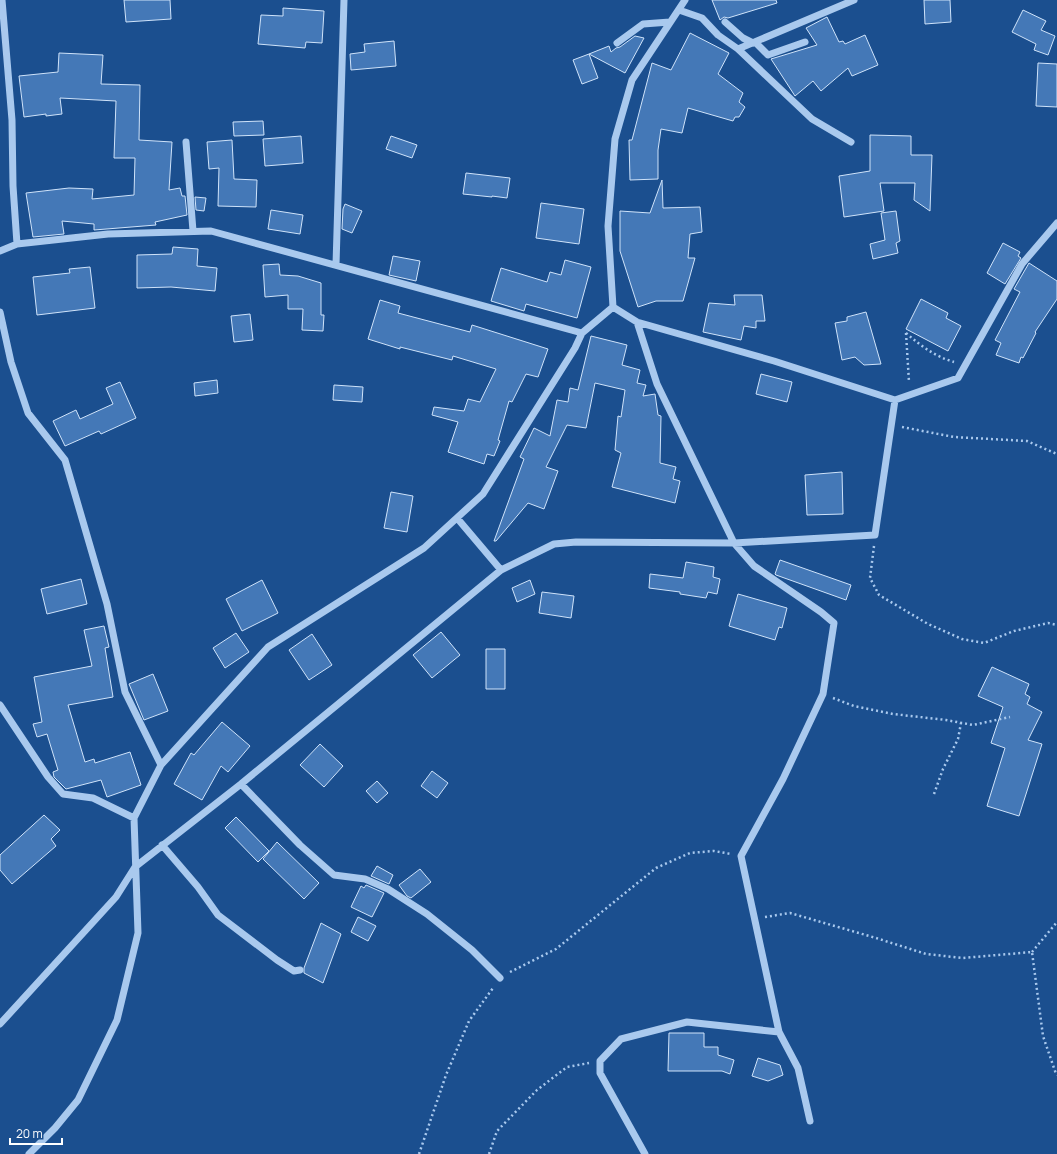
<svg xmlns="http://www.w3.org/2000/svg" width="1057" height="1154" font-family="Manrope,sans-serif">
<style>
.building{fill:#4478b7;stroke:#cfe3fa}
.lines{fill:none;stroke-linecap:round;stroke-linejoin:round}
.path{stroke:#a9c9ee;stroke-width:2.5;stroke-dasharray:2 3;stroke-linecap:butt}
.minor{stroke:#a9c9ee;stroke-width:7}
</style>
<rect width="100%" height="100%" fill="#1b4f8f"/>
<path class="building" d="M 124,0 L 170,0 L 171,19 L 126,22 Z
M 712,0 L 776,0 L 777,3 L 728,18 L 724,17 L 720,20 Z
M 924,0 L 950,0 L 951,22 L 925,24 Z
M 283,8 L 324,11 L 322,43 L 306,42 L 305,48 L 258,44 L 261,15 L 283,16 Z
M 1023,10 L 1046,21 L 1041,30 L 1055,36 L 1048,55 L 1034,50 L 1036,44 L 1012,32 Z
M 827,17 L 839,42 L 843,41 L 845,44 L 865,35 L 878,65 L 852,76 L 848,68 L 821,91 L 813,81 L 795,96 L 771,59 L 817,45 L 806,28 Z
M 690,33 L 729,53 L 718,74 L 743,93 L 739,102 L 745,107 L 739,117 L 735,117 L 733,121 L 688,108 L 682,133 L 661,129 L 658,150 L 658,179 L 630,180 L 629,140 L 632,140 L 652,63 L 671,70 Z
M 635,36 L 644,38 L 625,73 L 589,54 L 609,46 L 611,52 L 616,48 L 620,47 Z
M 394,41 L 396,66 L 351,70 L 350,54 L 365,52 L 364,44 Z
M 59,53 L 103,55 L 101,84 L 140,85 L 139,140 L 172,142 L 169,190 L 180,188 L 182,196 L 185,196 L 187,215 L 155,222 L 156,225 L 94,230 L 94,224 L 62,221 L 64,234 L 33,237 L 26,193 L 69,188 L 93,189 L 92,199 L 134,195 L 135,158 L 114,158 L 116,101 L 60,98 L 62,114 L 46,116 L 46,114 L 24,117 L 19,76 L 58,72 Z
M 589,54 L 598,78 L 582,84 L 573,60 Z
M 1038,63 L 1057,64 L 1057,107 L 1036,106 Z
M 263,121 L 264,135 L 234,136 L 233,122 Z
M 870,135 L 911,136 L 911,155 L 932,155 L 930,211 L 914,200 L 915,183 L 880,183 L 884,211 L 844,217 L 839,176 L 870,171 Z
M 301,136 L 303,163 L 265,166 L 263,139 Z
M 391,136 L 417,145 L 412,158 L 386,149 Z
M 232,140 L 234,179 L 257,180 L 256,207 L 218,206 L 219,168 L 209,169 L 207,142 Z
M 466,173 L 510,178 L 507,198 L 492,196 L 492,197 L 463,194 Z
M 662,180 L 663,208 L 700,207 L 702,232 L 690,234 L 688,258 L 695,258 L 683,301 L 656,301 L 638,307 L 620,251 L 620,211 L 650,213 Z
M 195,197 L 206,198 L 204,211 L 196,210 Z
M 541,203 L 584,209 L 579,244 L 536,238 Z
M 345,204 L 362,211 L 352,233 L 342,229 L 343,209 Z
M 271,210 L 303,215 L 300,234 L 268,229 Z
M 896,211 L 900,241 L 896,243 L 898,253 L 873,259 L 870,244 L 885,240 L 881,213 Z
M 1003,243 L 1020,252 L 1018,256 L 1021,258 L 1005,284 L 987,273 Z
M 173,247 L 198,249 L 197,266 L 217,268 L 215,291 L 171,287 L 137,288 L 137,255 L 172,254 Z
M 393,256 L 420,261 L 416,281 L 389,275 Z
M 565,260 L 591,267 L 577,318 L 526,304 L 524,311 L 491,301 L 501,268 L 547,282 L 550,272 L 561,275 Z
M 1029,263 L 1057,281 L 1057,299 L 1035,332 L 1036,333 L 1023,358 L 1021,357 L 1019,363 L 996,355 L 1001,343 L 995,340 L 1020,292 L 1014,289 Z
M 279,264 L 280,275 L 298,276 L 321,283 L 321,315 L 324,315 L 323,331 L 302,330 L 303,309 L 288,309 L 288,295 L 265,297 L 263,265 Z
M 90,267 L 95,308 L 37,315 L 33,277 L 70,273 L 69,269 Z
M 734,295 L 762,295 L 765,321 L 756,321 L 756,328 L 744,326 L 741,340 L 703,332 L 709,303 L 735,305 Z
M 921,299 L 948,313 L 946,318 L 961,326 L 948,351 L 906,329 Z
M 380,300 L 400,306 L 398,313 L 470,332 L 472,325 L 548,349 L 538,377 L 526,374 L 512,402 L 509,401 L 498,440 L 500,441 L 494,456 L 487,454 L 484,464 L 448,452 L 458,422 L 432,415 L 434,407 L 464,411 L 468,399 L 480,402 L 496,369 L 453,356 L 452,360 L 400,347 L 400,349 L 368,339 Z
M 866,312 L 881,364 L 864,365 L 855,357 L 842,360 L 835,323 L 847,321 L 847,317 Z
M 250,314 L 253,340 L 234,342 L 231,316 Z
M 591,336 L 627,345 L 622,365 L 640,370 L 637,383 L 646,385 L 643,396 L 655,394 L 658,415 L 661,416 L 660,463 L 676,467 L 673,479 L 680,481 L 675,503 L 612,487 L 621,453 L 615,450 L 618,416 L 621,417 L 625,390 L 595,383 L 586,428 L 567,425 L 546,467 L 558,471 L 544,509 L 528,503 L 496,541 L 494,541 L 524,459 L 520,457 L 534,428 L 550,436 L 557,400 L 568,402 L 570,388 L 578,390 Z
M 761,374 L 792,382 L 787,402 L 756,394 Z
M 217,380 L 218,393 L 195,396 L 194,383 Z
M 120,382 L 136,418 L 101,434 L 99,431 L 65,446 L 53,421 L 76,410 L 80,419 L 113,404 L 106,388 Z
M 334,385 L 363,387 L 362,402 L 333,400 Z
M 842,472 L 843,514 L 807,515 L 805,475 Z
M 391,492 L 413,496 L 407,532 L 384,528 Z
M 780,560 L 851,585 L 846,600 L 776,575 L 775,574 Z
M 686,562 L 714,567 L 713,577 L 720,579 L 717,594 L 708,592 L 706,598 L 680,594 L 680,592 L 649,588 L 650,574 L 683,578 Z
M 81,579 L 87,604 L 47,614 L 41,589 Z
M 262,580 L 278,613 L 242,631 L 226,599 Z
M 530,580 L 535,594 L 517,602 L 512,588 Z
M 542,592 L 574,596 L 571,618 L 539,613 Z
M 738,594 L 787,608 L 782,628 L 779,627 L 775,640 L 729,626 Z
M 104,626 L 109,647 L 105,648 L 113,697 L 68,705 L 85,762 L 94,759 L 95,763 L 130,752 L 141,785 L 107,797 L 101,780 L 66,789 L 54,777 L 53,772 L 58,770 L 47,734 L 37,737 L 33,724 L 42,722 L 34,677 L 92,666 L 84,630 Z
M 441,632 L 460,655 L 432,678 L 413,655 Z
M 236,633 L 249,652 L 225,668 L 213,648 Z
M 312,634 L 332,665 L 309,680 L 289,650 Z
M 486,649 L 505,649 L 505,689 L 486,689 Z
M 992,667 L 1029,684 L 1025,694 L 1030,697 L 1027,704 L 1042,712 L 1028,740 L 1042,744 L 1019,816 L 987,806 L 1005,748 L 991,743 L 1003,707 L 978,696 Z
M 153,674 L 168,711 L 144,720 L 129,684 Z
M 222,722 L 250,746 L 228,772 L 221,766 L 202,800 L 174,784 L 191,753 L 194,755 Z
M 320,744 L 343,766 L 324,787 L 300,765 Z
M 432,771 L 448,783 L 437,798 L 421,786 Z
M 377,781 L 388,793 L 377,803 L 366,791 Z
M 44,815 L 60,830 L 51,839 L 56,846 L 12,884 L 0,870 L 0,855 Z
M 236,817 L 269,851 L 258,862 L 225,828 Z
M 277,842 L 319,883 L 304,899 L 263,859 Z
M 377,866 L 393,875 L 389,884 L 371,876 Z
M 420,869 L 431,882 L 411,898 L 407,896 L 399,885 Z
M 366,885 L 384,893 L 372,917 L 351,907 L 361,886 L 364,888 Z
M 358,917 L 376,926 L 368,941 L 351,932 Z
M 321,923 L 341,934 L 323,983 L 304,973 L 304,968 Z
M 669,1033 L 704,1033 L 704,1047 L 718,1047 L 718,1055 L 734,1060 L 730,1074 L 722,1071 L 668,1071 Z
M 758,1058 L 780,1065 L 783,1075 L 768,1081 L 752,1076 Z"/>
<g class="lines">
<path class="path" d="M 906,333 C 921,346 934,356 954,362
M 906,333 L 909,382
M 902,427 L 954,437 L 1027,441 L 1057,454
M 874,546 L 870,578 L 879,595 L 928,624 L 962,639 L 984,643 L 1014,631 L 1048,623 L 1057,625
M 833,698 L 854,706 L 893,714 L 946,720 L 973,725 L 1010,717
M 934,794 L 943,769 L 958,739 L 961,723
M 765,917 L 790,913 L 876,938 L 926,954 L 963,958 L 1032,952 L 1043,1036 L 1056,1074 L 1057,1075
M 1032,952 L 1057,922
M 510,972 L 556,949 L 656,868 L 690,853 L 714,851 L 731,854
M 419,1154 L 446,1075 L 469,1021 L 493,988
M 489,1154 L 497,1131 L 537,1090 L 567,1067 L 589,1063"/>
<path class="minor" d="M 2,0 L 12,120 L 13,186 L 17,244
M 679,10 L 702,18 L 718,35 L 738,49 L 812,119 L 851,142
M 725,22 L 743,38 L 753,43
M 755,42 L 768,55 L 805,42
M 617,43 L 643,24 L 670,22
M 738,49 L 854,0
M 186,142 L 193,231
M 0,251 L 17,244 L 108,234 L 211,231 L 582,333
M 336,265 L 344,0
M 613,307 L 637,322 L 774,361 L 895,400 L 958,378 L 1022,264 L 1057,223
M 0,312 L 11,362 L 28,413 L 65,460 L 107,604 L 125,692 L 161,765
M 637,322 L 657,384 L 734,543 L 754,566 L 821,612 L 834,623 L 823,694 L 783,779 L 741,856 L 779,1032 L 798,1068 L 810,1121
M 457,518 L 501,570
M 0,705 L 48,777 L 63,794 L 93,798 L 134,818
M 241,784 L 300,845 L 334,875 L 365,879 L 388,889 L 427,914 L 472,950 L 500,978
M 162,845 L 198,887 L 218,915 L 277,960 L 294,971 L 300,970
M 0,1024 L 116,897 L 135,867 L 241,784 L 501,570 L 554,544 L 576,542 L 734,543 L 875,535 L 895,400
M 29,1154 L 55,1128 L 78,1100 L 117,1020 L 138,933 L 134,818 L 161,765 L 268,647 L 424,548 L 483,494 L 575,348 L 582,333 L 613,307 L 608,226 L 615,139 L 632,80 L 685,0
M 645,1154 L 600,1073 L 600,1061 L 621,1039 L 687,1022 L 779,1032"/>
</g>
<path d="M10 1138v6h52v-6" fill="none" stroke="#ffffff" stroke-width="2"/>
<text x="16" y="1138" font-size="12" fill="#ffffff" stroke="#1b4f8f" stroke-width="3" paint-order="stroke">20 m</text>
</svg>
